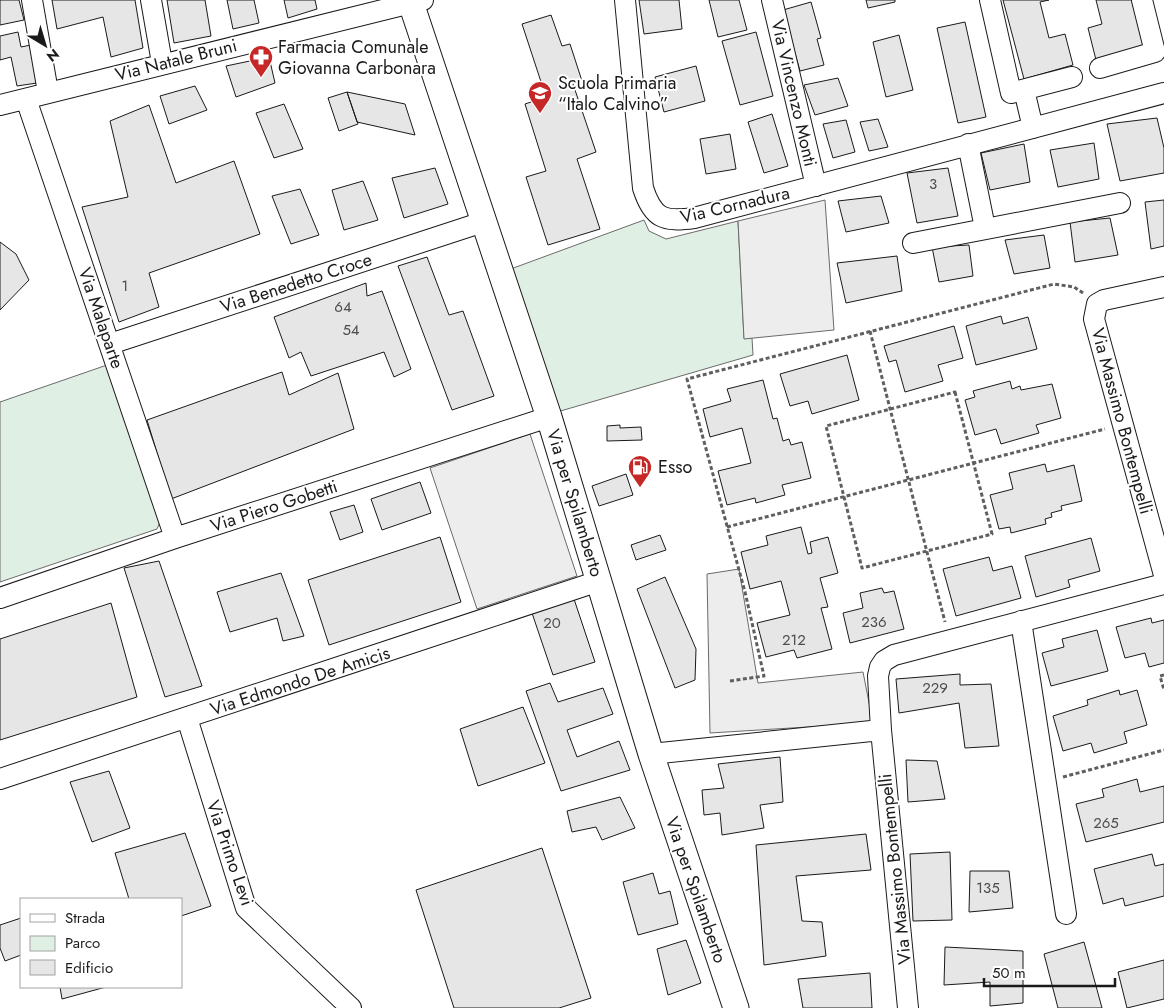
<svg xmlns="http://www.w3.org/2000/svg" width="1164" height="1008" font-family="Jost,sans-serif">
<style>
.green{fill:#e0efe3;stroke:#6a6a6a}
.parking{fill:#ededed;stroke:#6a6a6a}
.building{fill:#e6e6e6;stroke:#1a1a1a}
.lines{fill:none;stroke-linecap:round;stroke-linejoin:round}
.minor-casing{stroke:#1a1a1a;stroke-width:22}
.major-casing{stroke:#1a1a1a;stroke-width:27}
.path{stroke:#5f5f5f;stroke-width:3;stroke-dasharray:4 2.5;stroke-linecap:butt}
.minor{stroke:#fff;stroke-width:20}
.major{stroke:#fff;stroke-width:25}
.labels{text-anchor:middle;stroke-width:4;stroke-linejoin:round;paint-order:stroke}
.number-label{font-size:15px;fill:#4d4d4d}
.poi-label{font-size:18px;fill:#1a1a1a;stroke:#fff;text-anchor:start}
.street-label{font-size:18px;fill:#1a1a1a;stroke:#fff}
</style>
<rect width="100%" height="100%" fill="#fff"/>
<path class="green" d="M 644,220 L 649,231 L 666,239 L 738,221 L 744,338 L 752,338 L 753,355 L 557,412 L 508,270 Z
M 107,365 L 160,522 L 157,529 L 0,582 L 0,402 Z"/>
<path class="parking" d="M 825,200 L 834,330 L 744,339 L 738,221 Z
M 530,434 L 577,576 L 477,609 L 430,468 Z
M 739,569 L 758,683 L 863,672 L 873,723 L 710,733 L 707,574 Z"/>
<path class="building" d="M 0,0 L 19,0 L 24,20 L 0,25 Z
M 52,0 L 135,0 L 143,48 L 111,57 L 103,17 L 57,29 Z
M 167,0 L 205,0 L 211,36 L 174,43 Z
M 227,0 L 254,0 L 259,23 L 233,29 Z
M 284,0 L 315,0 L 317,9 L 288,18 Z
M 639,0 L 679,0 L 682,29 L 644,34 Z
M 709,0 L 739,0 L 747,30 L 718,37 Z
M 866,0 L 895,0 L 895,2 L 868,8 Z
M 1003,0 L 1049,0 L 1040,2 L 1049,38 L 1065,34 L 1073,65 L 1024,79 Z
M 1096,0 L 1132,0 L 1144,47 L 1096,60 L 1088,28 L 1102,24 Z
M 811,2 L 821,38 L 817,39 L 824,65 L 800,71 L 783,10 Z
M 551,15 L 562,46 L 570,44 L 582,81 L 573,84 L 596,152 L 577,159 L 600,229 L 548,245 L 526,177 L 546,171 L 525,104 L 546,97 L 522,24 Z
M 965,22 L 986,117 L 958,123 L 937,28 Z
M 18,32 L 21,47 L 31,45 L 37,83 L 17,86 L 11,57 L 0,60 L 0,36 Z
M 756,32 L 773,96 L 740,105 L 722,41 Z
M 899,35 L 913,90 L 886,97 L 873,42 Z
M 269,57 L 275,83 L 236,97 L 226,66 Z
M 696,66 L 705,101 L 664,112 L 655,77 Z
M 838,78 L 848,106 L 815,115 L 804,85 Z
M 195,86 L 207,110 L 169,124 L 160,96 Z
M 347,92 L 358,124 L 339,131 L 328,98 Z
M 347,92 L 405,104 L 415,135 L 357,122 Z
M 284,104 L 303,149 L 274,158 L 256,113 Z
M 149,105 L 176,183 L 234,161 L 260,234 L 149,273 L 159,307 L 119,322 L 82,207 L 128,197 L 110,121 Z
M 772,114 L 788,166 L 764,173 L 748,122 Z
M 1157,118 L 1164,148 L 1164,173 L 1120,181 L 1107,124 Z
M 878,119 L 888,147 L 869,151 L 860,122 Z
M 846,120 L 855,152 L 833,158 L 823,124 Z
M 730,134 L 736,169 L 706,174 L 700,139 Z
M 1094,143 L 1099,179 L 1058,187 L 1050,150 Z
M 1024,144 L 1030,182 L 990,190 L 981,153 Z
M 435,168 L 448,204 L 404,218 L 392,178 Z
M 948,168 L 958,216 L 917,223 L 907,173 Z
M 363,181 L 378,220 L 344,230 L 332,190 Z
M 300,189 L 319,235 L 291,244 L 272,196 Z
M 881,196 L 889,223 L 846,232 L 838,201 Z
M 1164,200 L 1164,246 L 1151,249 L 1145,202 Z
M 1110,218 L 1118,255 L 1075,262 L 1070,222 Z
M 1044,235 L 1050,268 L 1014,274 L 1005,240 Z
M 0,242 L 16,254 L 29,280 L 0,310 Z
M 969,245 L 973,276 L 939,282 L 932,247 Z
M 897,256 L 902,291 L 846,303 L 837,263 Z
M 427,257 L 449,315 L 463,311 L 494,396 L 452,410 L 398,266 Z
M 366,283 L 367,296 L 382,291 L 411,369 L 394,377 L 384,352 L 311,376 L 301,352 L 289,358 L 274,317 Z
M 1001,316 L 1003,324 L 1028,317 L 1037,349 L 976,365 L 966,326 Z
M 954,326 L 963,358 L 938,365 L 943,381 L 905,392 L 896,360 L 889,362 L 884,346 Z
M 847,355 L 859,400 L 812,414 L 808,401 L 790,406 L 780,374 Z
M 282,372 L 289,395 L 338,373 L 354,429 L 171,499 L 147,420 Z
M 763,380 L 773,419 L 777,418 L 783,441 L 789,439 L 791,445 L 802,442 L 811,478 L 782,485 L 785,495 L 756,503 L 755,498 L 727,505 L 718,471 L 751,463 L 742,428 L 710,437 L 703,409 L 731,401 L 727,389 Z
M 1010,381 L 1012,389 L 1020,386 L 1021,390 L 1052,384 L 1061,418 L 1036,425 L 1039,433 L 1001,444 L 996,429 L 975,435 L 965,400 L 975,397 L 973,391 Z
M 620,425 L 620,428 L 641,427 L 642,440 L 607,441 L 607,426 Z
M 1045,464 L 1047,472 L 1074,465 L 1082,501 L 1061,506 L 1062,510 L 1051,513 L 1052,517 L 1045,519 L 1046,524 L 1011,533 L 1010,527 L 999,529 L 990,495 L 1013,489 L 1009,473 Z
M 626,474 L 633,495 L 599,506 L 592,486 Z
M 420,482 L 431,513 L 382,530 L 371,499 Z
M 354,505 L 363,532 L 340,540 L 330,512 Z
M 801,527 L 808,554 L 812,553 L 810,542 L 828,537 L 838,573 L 820,578 L 828,607 L 821,608 L 832,649 L 797,658 L 794,650 L 766,657 L 757,623 L 790,615 L 781,581 L 750,589 L 741,552 L 768,545 L 766,536 Z
M 660,535 L 666,550 L 636,560 L 631,545 Z
M 440,537 L 461,602 L 329,645 L 308,580 Z
M 1091,538 L 1100,571 L 1068,580 L 1070,587 L 1036,597 L 1025,556 Z
M 989,557 L 993,571 L 1012,566 L 1021,598 L 956,616 L 943,569 Z
M 159,561 L 202,686 L 165,697 L 124,568 Z
M 281,573 L 304,636 L 283,641 L 277,618 L 230,632 L 217,592 Z
M 665,577 L 696,649 L 695,680 L 675,688 L 637,589 Z
M 882,588 L 884,593 L 894,591 L 904,629 L 850,643 L 843,613 L 863,608 L 860,593 Z
M 574,599 L 595,662 L 553,675 L 532,613 Z
M 111,603 L 137,697 L 0,740 L 0,639 Z
M 1151,618 L 1152,623 L 1164,620 L 1164,663 L 1149,667 L 1145,653 L 1125,658 L 1116,627 Z
M 1097,630 L 1108,671 L 1051,686 L 1042,653 L 1064,647 L 1062,639 Z
M 960,674 L 960,685 L 991,684 L 999,746 L 965,748 L 959,703 L 899,713 L 896,679 Z
M 550,683 L 558,702 L 603,688 L 613,714 L 567,730 L 577,757 L 619,741 L 630,770 L 561,791 L 526,691 Z
M 1119,690 L 1120,695 L 1137,690 L 1147,725 L 1124,732 L 1127,743 L 1094,753 L 1091,743 L 1063,751 L 1053,716 L 1088,705 L 1087,700 Z
M 523,707 L 545,763 L 478,786 L 460,729 Z
M 780,757 L 783,802 L 760,805 L 764,828 L 722,835 L 720,813 L 704,815 L 702,790 L 724,788 L 718,764 Z
M 906,760 L 937,761 L 945,799 L 908,802 Z
M 109,771 L 130,828 L 92,842 L 70,782 Z
M 1137,779 L 1140,792 L 1164,786 L 1164,822 L 1086,842 L 1076,804 L 1104,797 L 1102,789 Z
M 620,797 L 635,828 L 602,840 L 596,827 L 572,832 L 567,811 Z
M 185,833 L 211,906 L 181,916 L 181,899 L 129,899 L 115,853 Z
M 866,834 L 871,870 L 796,876 L 802,921 L 822,922 L 826,956 L 764,965 L 756,845 Z
M 542,848 L 591,998 L 559,1008 L 454,1008 L 416,890 Z
M 950,852 L 952,920 L 913,921 L 910,854 Z
M 1152,854 L 1155,866 L 1164,864 L 1164,896 L 1125,906 L 1123,898 L 1103,904 L 1094,869 Z
M 970,871 L 1009,871 L 1013,908 L 969,912 Z
M 653,873 L 659,894 L 670,891 L 678,924 L 638,935 L 623,882 Z
M 21,918 L 21,955 L 5,961 L 0,948 L 0,925 Z
M 686,940 L 701,983 L 668,995 L 657,949 Z
M 1084,942 L 1102,1008 L 1058,1008 L 1044,954 Z
M 945,947 L 1023,951 L 1023,1003 L 990,1006 L 990,982 L 944,985 Z
M 1164,960 L 1164,999 L 1127,1008 L 1118,972 Z
M 870,973 L 872,1008 L 803,1008 L 798,979 Z
M 60,987 L 106,987 L 62,999 Z"/>
<g class="lines">
<g class="minor-casing">
<path id="minor" d="M 32,0 L 48,92
M 151,0 L 162,63
M 625,0 L 643,188 C 653,219 664,222 694,218 L 1164,93
M 772,0 L 816,186
M 990,0 L 1011,93 L 1072,77
M 1100,68 L 1155,52 L 1142,0
M 1024,90 L 1033,128
M 26,99 L 175,538
M 0,105 L 423,0
M 968,144 L 985,228
M 913,243 L 1120,203
M 1164,287 L 1104,300 L 1097,304 L 1094,319 L 1164,575
M 110,344 L 483,222
M 0,598 L 175,538 L 549,417
M 1021,621 L 1066,914
M 187,718 L 246,908 L 351,1008
M 651,754 L 881,730
M 0,779 L 599,581
M 908,1008 L 881,730 L 878,676 L 880,667 L 884,661 L 894,655 L 1164,584"/>
</g>
<g class="major-casing">
<path id="major" d="M 410,0 L 549,417 L 651,754 L 736,1008"/>
</g>
<path class="path" d="M 870,331 L 945,622
M 955,392 L 992,534 L 862,568 L 826,426 Z
M 727,527 L 1105,429
M 1164,675 L 1160,676 L 1164,690
M 730,681 L 764,676 L 745,592 L 687,379 L 1054,284 L 1074,287 L 1083,293
M 1063,777 L 1164,750"/>
<use href="#minor" class="minor"/>
<use href="#major" class="major"/>
</g>
<defs>
<g id="pharmacy-pin" transform="scale(1.25)"><path d="M0 17L-7.5 6A9.5 9.5 0 1 1 7.5 6Z" fill="#c62828" stroke="#fff"/><path d="M-2-6h4v4h4v4h-4v4h-4v-4h-4v-4h4Z" fill="#fff"/></g>
<g id="school-pin" transform="scale(1.25)"><path d="M0 17L-7.5 6A9.5 9.5 0 1 1 7.5 6Z" fill="#c62828" stroke="#fff"/><path d="M0-5L7-2L0 1L-7-2ZM-4 1L0 2.5L4 1V4Q0 6-4 4Z" fill="#fff"/></g>
<g id="fuel-pin" transform="scale(1.25)"><path d="M0 17L-7.5 6A9.5 9.5 0 1 1 7.5 6Z" fill="#c62828" stroke="#fff"/><path d="M-5.5-6h7V0h2V4h1.3V-2.5L3-4.5l.8-.8L6-3V5H2.5V1h-1V6h-7ZM-4.2-4.7v3.2H.2V-4.7Z" fill="#fff"/></g>
</defs>
<g fill-rule="evenodd">
<use href="#pharmacy-pin" x="261" y="57"/>
<use href="#school-pin" x="540" y="93"/>
<use href="#fuel-pin" x="640" y="467"/>
</g>
<g class="labels">
<g class="number-label">
<text x="933" y="189">3</text>
<text x="125" y="291">1</text>
<text x="343" y="312">64</text>
<text x="351" y="335">54</text>
<text x="874" y="627">236</text>
<text x="552" y="628">20</text>
<text x="794" y="645">212</text>
<text x="935" y="693">229</text>
<text x="1106" y="828">265</text>
<text x="988" y="893">135</text>
</g>
<g class="poi-label">
<text x="278" y="53">Farmacia Comunale<tspan x="278" dy="21">Giovanna Carbonara</tspan></text>
<text x="558" y="89">Scuola Primaria<tspan x="558" dy="21">“Italo Calvino”</tspan></text>
<text x="658" y="473">Esso</text>
</g>
<g class="street-label">
<text transform="translate(176 60) rotate(-14)" y="6">Via Natale Bruni</text>
<text transform="translate(794 93) rotate(77)" y="6">Via Vincenzo Monti</text>
<text transform="translate(735 205) rotate(-13)" y="6">Via Cornadura</text>
<text transform="translate(296 283) rotate(-18)" y="6">Via Benedetto Croce</text>
<text transform="translate(101 318) rotate(71)" y="6">Via Malaparte</text>
<text transform="translate(1122 421) rotate(75)" y="6">Via Massimo Bontempelli</text>
<text transform="translate(575 503) rotate(73)" y="6">Via per Spilamberto</text>
<text transform="translate(274 506) rotate(-18)" y="6">Via Piero Gobetti</text>
<text transform="translate(300 681) rotate(-18)" y="6">Via Edmondo De Amicis</text>
<text transform="translate(230 853) rotate(71)" y="6">Via Primo Levi</text>
<text transform="translate(895 869) rotate(-96)" y="6">Via Massimo Bontempelli</text>
<text transform="translate(696 890) rotate(71)" y="6">Via per Spilamberto</text>
</g>
</g>
<rect x="20" y="898" width="162" height="90" fill="#ffffff" stroke="#a3a3a3"/>
<rect x="30" y="914" width="25" height="8" fill="#ffffff" stroke="#a3a3a3"/>
<text x="65" y="923" font-size="15" fill="#1a1a1a">Strada</text>
<rect x="30" y="936" width="25" height="15" fill="#e0efe3" stroke="#a3a3a3"/>
<text x="65" y="948" font-size="15" fill="#1a1a1a">Parco</text>
<rect x="30" y="960" width="25" height="15" fill="#e6e6e6" stroke="#a3a3a3"/>
<text x="65" y="973" font-size="15" fill="#1a1a1a">Edificio</text>
<g transform="translate(45 45) rotate(142)" stroke="#ffffff" stroke-width="4" paint-order="stroke">
<path d="M0-4L9 19L0 12L-9 19Z" fill="#1a1a1a"/>
<text y="-8" font-size="14" font-weight="bold" text-anchor="middle" fill="#1a1a1a">N</text>
</g>
<path d="M984 978v8h131v-8" fill="none" stroke="#1a1a1a" stroke-width="2.5"/>
<text x="992" y="978" font-size="15" fill="#1a1a1a" stroke="#ffffff" stroke-width="4" paint-order="stroke">50 m</text>
</svg>
